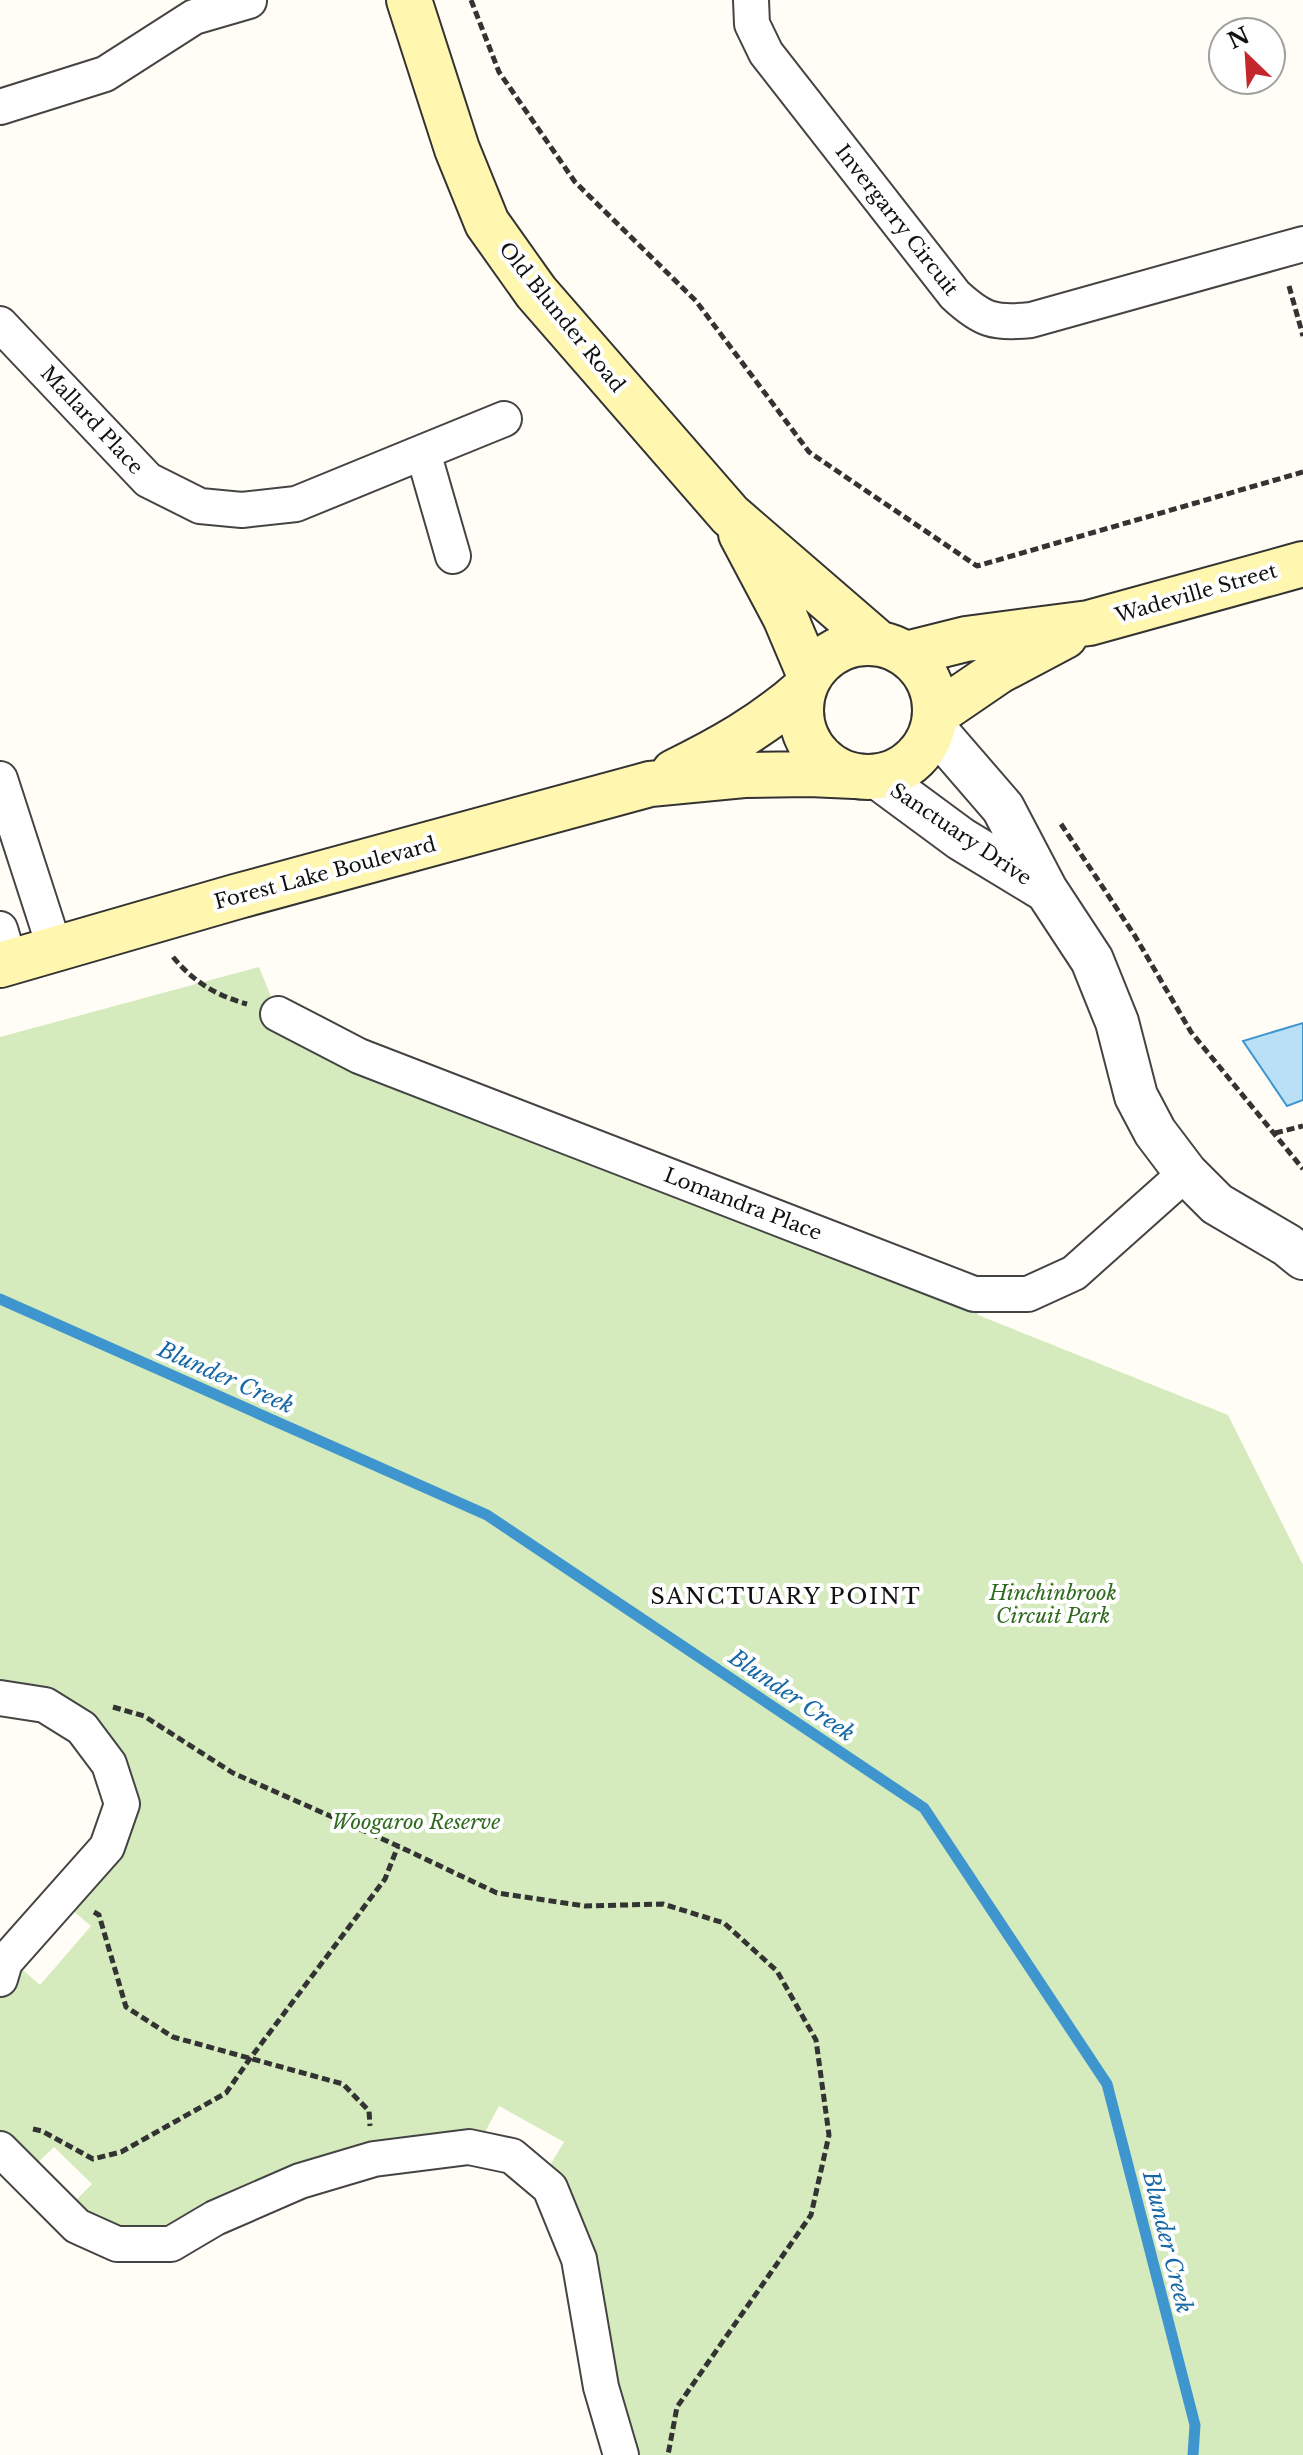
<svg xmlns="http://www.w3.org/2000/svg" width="1303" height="2455" font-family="'Libre Baskerville',serif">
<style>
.green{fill:#d5ebbd;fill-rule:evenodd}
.water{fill:#b9e0f7;stroke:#3f96cf;stroke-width:2}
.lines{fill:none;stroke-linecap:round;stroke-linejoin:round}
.stream{stroke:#3f96cf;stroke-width:11}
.minor-casing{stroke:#444;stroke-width:38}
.tertiary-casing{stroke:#444;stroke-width:46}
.secondary-casing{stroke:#333;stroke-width:48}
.path{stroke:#333;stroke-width:5;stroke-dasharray:8 4;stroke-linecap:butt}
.minor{stroke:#fff;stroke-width:34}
.tertiary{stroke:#fff;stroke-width:42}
.secondary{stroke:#fff6b0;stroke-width:44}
.labels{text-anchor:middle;stroke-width:8;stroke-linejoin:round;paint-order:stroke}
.street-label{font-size:20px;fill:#111;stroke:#fff}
.park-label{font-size:20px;font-style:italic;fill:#2f6b1f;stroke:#fff}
.water-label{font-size:22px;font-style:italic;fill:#1768a6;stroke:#fff}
.neighbourhood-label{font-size:22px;letter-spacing:2px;fill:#111;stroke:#fff}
</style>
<rect width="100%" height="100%" fill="#fffdf5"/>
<path class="green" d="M 259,967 L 278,1014 L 359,1056 L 974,1294 L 978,1315 L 1228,1415 L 1303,1565 L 1303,2455 L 621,2455 L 601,2387 L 579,2259 L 550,2188 L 512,2156 L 469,2147 L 374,2159 L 300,2181 L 215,2217 L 171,2244 L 117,2244 L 77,2226 L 0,2149 L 0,1979 L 5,1962 L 107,1847 L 122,1804 L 109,1764 L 81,1728 L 45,1705 L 0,1698 L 0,1037 ZM 65,1904 L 91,1926 L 40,1985 L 15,1963 ZM 499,2106 L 564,2142 L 549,2167 L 485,2132 ZM 54,2147 L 92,2184 L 67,2209 L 29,2171 Z"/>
<path class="water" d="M 1303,1023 L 1303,1100 L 1287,1106 L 1243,1041 Z"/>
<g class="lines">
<path class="stream" d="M 0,1299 L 487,1515 L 924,1808 L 1107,2084 L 1195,2425 L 1193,2455"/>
<g class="minor-casing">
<path id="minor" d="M 751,0 L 752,24 L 766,53 L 955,295 C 982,320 994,324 1031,320 L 1303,244
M 0,107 L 105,74 L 194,17 L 249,1
M 0,324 L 148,480 L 200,506 L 242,510 L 296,504 L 423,452
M 453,556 L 423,452 L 504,419
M 0,779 L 55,949
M 0,929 L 10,962
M 278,1014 L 359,1056 L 974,1294 L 1028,1294 L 1074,1273 L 1186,1173
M 0,1698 L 45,1705 L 82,1728 L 109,1764 L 122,1804 L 107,1847 L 5,1962 L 0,1979
M 0,2149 L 77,2226 L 117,2244 L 171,2244 L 215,2218 L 300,2181 L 374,2159 L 469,2147 L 512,2156 L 550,2188 L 579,2259 L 601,2387 L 621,2455"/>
</g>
<g class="tertiary-casing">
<path id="tertiary" d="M 933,727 L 1003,808 L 1046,890 L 1092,960 L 1117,1022 L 1136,1096 L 1155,1132 L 1186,1173 L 1217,1204 L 1287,1245 L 1303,1258
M 877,777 L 961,839 L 1045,890"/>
</g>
<g class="secondary-casing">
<path id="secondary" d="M 409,0 L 457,149 L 487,223 L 536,292 L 730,515 L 878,643
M 741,534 L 785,617 L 810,676
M801 710a67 67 0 1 1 134 0a67 67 0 1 1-134 0Z
M 906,654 L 966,639 L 1089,623 L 1303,564
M 936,714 L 999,671 L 1065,636
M 674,772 C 721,749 764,725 803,690
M 0,965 L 235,897 L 650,784 L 744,775 L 809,774 L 854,776"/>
</g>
<path class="path" d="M 471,0 L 499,72 L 575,182 L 696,301 L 809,452 L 977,566 L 1303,472
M 1289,286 L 1303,336
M 1061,824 L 1135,936 L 1191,1032 L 1303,1169
M 173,957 C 194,982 215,995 247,1004
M 1275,1133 L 1303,1126
M 113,1707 L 144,1716 L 233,1773 L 398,1846 L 497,1893 L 585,1906 L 663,1904 L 724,1923 L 777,1971 L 816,2040 L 829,2135 L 811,2215 L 677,2407 L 668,2455
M 94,1912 L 99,1915 L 126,2007 L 173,2037 L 343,2084 L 369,2111 L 370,2126
M 33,2129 L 42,2131 L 93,2159 L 121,2152 L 226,2093 L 249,2060 L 385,1879 L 398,1846"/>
<use href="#minor" class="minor"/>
<use href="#tertiary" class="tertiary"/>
<use href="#secondary" class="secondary"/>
</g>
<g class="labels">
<g class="street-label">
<text transform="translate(897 220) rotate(52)" y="7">Invergarry Circuit</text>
<text transform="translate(562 317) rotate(51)" y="7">Old Blunder Road</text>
<text transform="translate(92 420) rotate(47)" y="7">Mallard Place</text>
<text transform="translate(1196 593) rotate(-16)" y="7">Wadeville Street</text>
<text transform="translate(961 834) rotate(34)" y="7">Sanctuary Drive</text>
<text transform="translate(325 873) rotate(-15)" y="7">Forest Lake Boulevard</text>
<text transform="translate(743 1204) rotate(21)" y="7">Lomandra Place</text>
</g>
<g class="park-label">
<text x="1053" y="1600">Hinchinbrook<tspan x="1053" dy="23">Circuit Park</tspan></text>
<text x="416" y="1829">Woogaroo Reserve</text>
</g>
<g class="water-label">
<text transform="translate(226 1377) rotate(24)" y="8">Blunder Creek</text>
<text transform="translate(792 1695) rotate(34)" y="8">Blunder Creek</text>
<text transform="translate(1168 2242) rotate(76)" y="8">Blunder Creek</text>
</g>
<g class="neighbourhood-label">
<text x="786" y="1604">SANCTUARY POINT</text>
</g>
</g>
<g transform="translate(1247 56) rotate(335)"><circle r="38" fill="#ffffff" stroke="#a0a0a0" stroke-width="2"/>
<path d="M0-6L14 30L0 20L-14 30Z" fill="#c4262e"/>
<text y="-12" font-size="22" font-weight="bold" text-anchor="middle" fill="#111111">N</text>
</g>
</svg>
